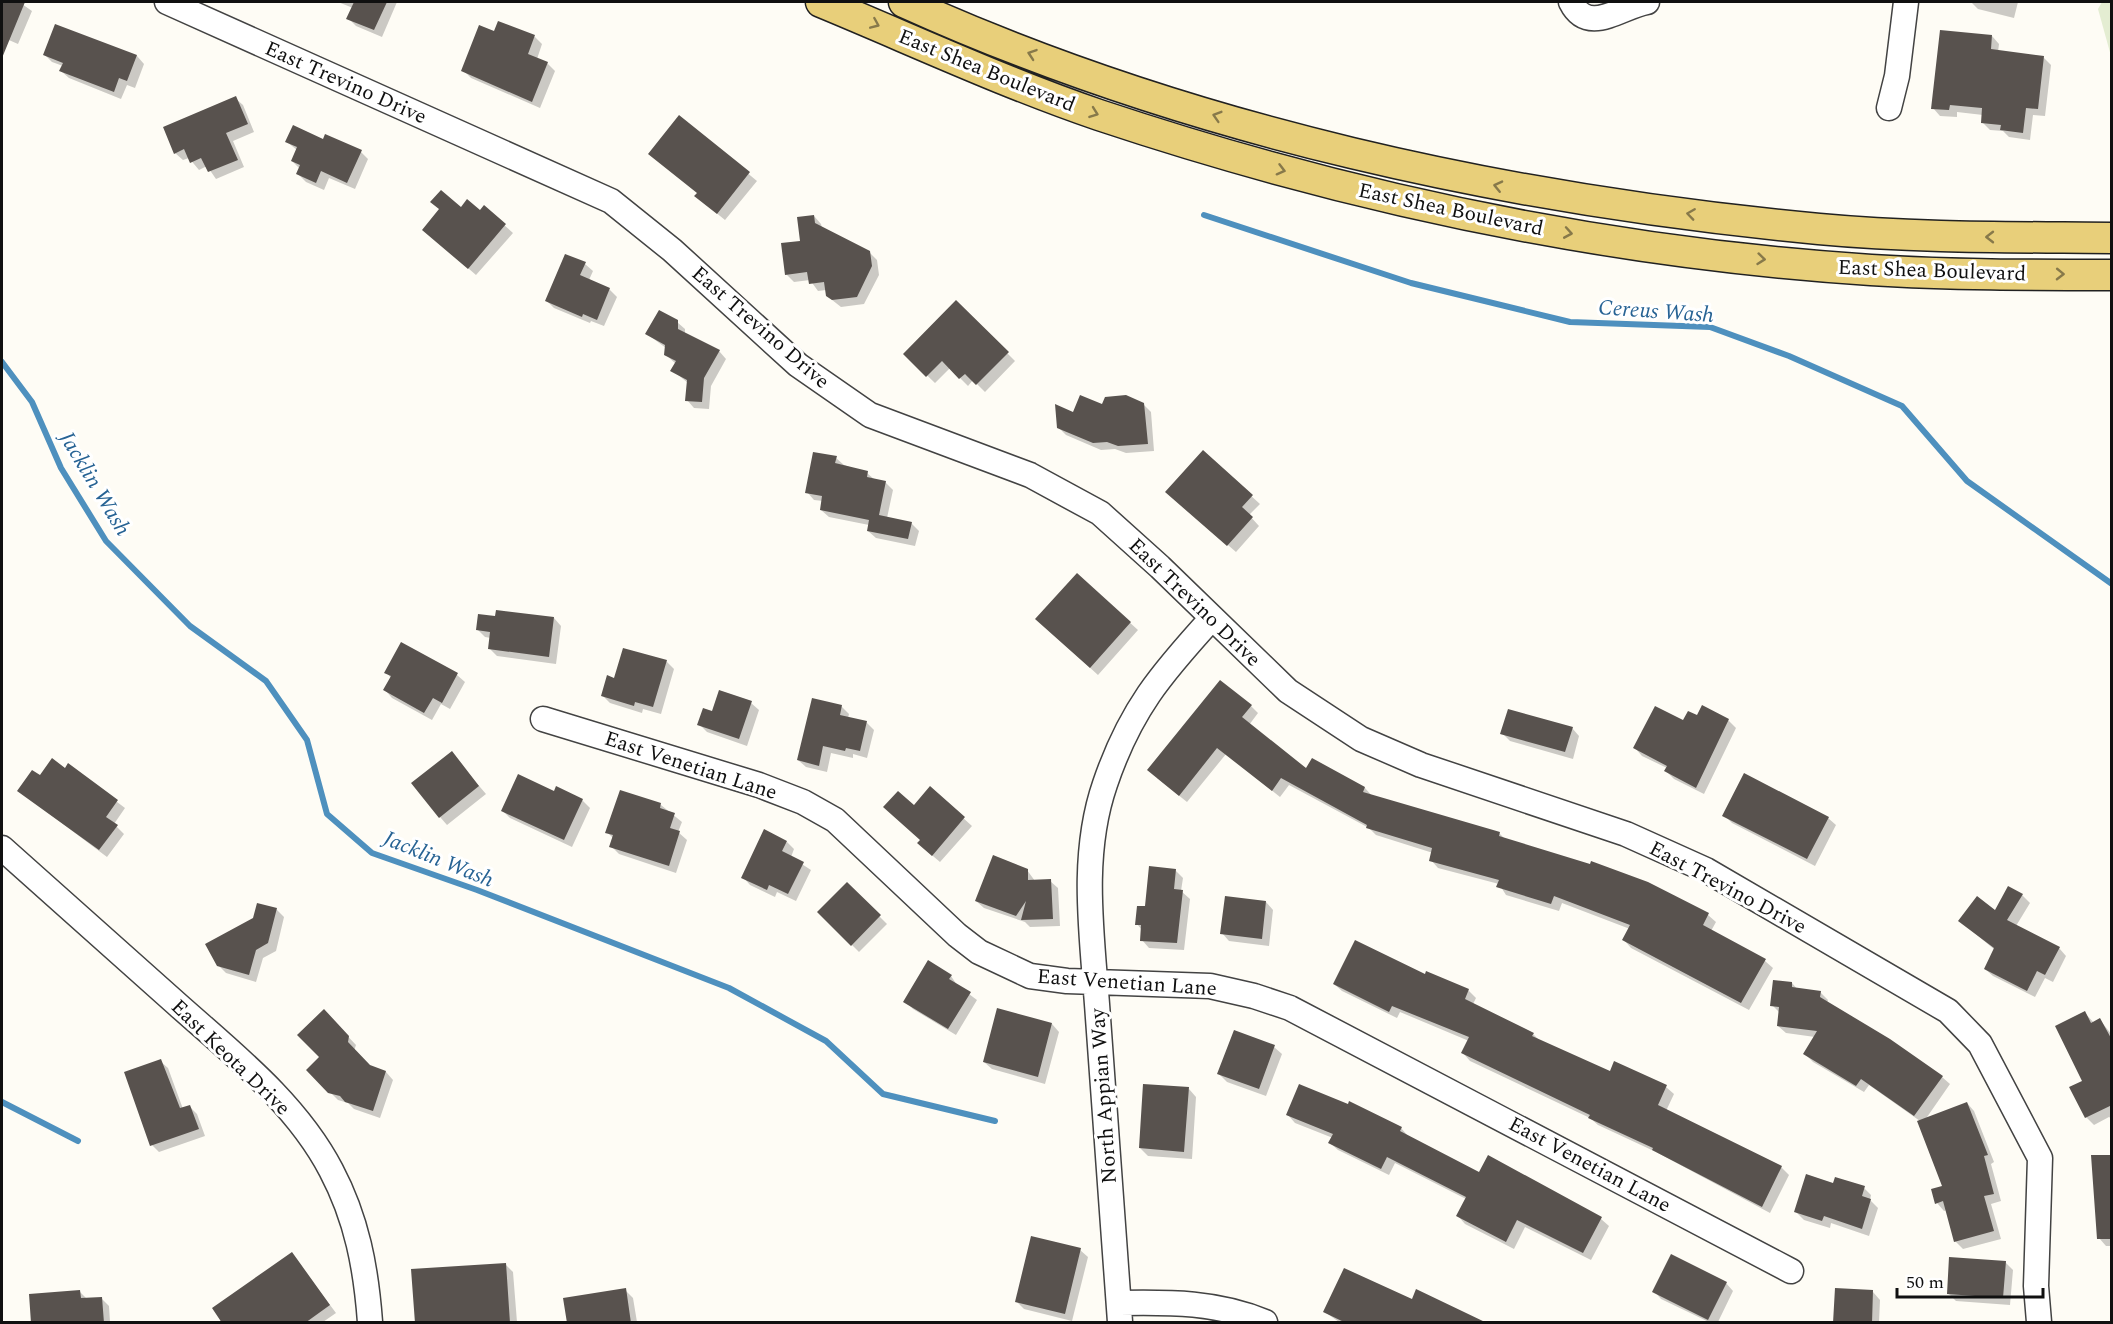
<svg xmlns="http://www.w3.org/2000/svg" width="2113" height="1324" font-family="Spectral,serif">
<style>
.pitch{fill:#e4edd2}
.shadow{fill:#0003}
.lines{fill:none;stroke-linecap:round;stroke-linejoin:round}
.stream{stroke:#4e90be;stroke-width:6}
.building{fill:#58524e}
.minor-casing{stroke:#434343;stroke-width:27}
.major-casing{stroke:#212121;stroke-width:33}
.minor{stroke:#fff;stroke-width:24}
.major{stroke:#e8cf7a;stroke-width:30}
.oneway{stroke:#87794a}
.labels{text-anchor:middle;stroke-width:6;stroke-linejoin:round;paint-order:stroke}
.street-label{font-size:21px;fill:#101010;stroke:#fff}
.water-label{font-size:22px;font-style:italic;fill:#276394;stroke:#fff}
</style>
<rect width="100%" height="100%" fill="#fefcf5"/>
<path class="pitch" d="M 2102,2 L 2111,2 L 2111,56 L 2098,9 Z"/>
<path class="shadow" d="M 2,2 L 19,2 L 32,11 L 18,44 L 2,37 Z
M 338,2 L 397,2 L 382,37 L 356,26 L 348,18 L 353,8 Z
M 1971,2 L 2018,2 L 2014,18 L 1978,9 Z
M 499,22 L 535,37 L 542,44 L 537,59 L 547,63 L 555,71 L 540,108 L 471,78 L 463,70 L 495,33 Z
M 56,26 L 137,56 L 144,64 L 135,88 L 127,85 L 121,99 L 69,78 L 61,71 L 63,66 L 52,62 L 45,55 Z
M 1992,36 L 1999,44 L 1998,52 L 2043,57 L 2051,65 L 2045,116 L 2033,115 L 2030,140 L 2009,137 L 2003,131 L 1990,130 L 1982,122 L 1983,115 L 1957,112 L 1957,117 L 1940,116 L 1933,108 Z
M 235,98 L 243,105 L 254,132 L 233,141 L 244,167 L 216,179 L 207,166 L 199,170 L 189,158 L 183,160 L 175,153 Z
M 680,117 L 757,181 L 725,220 L 704,203 L 698,193 Z
M 323,141 L 361,152 L 368,159 L 355,189 L 329,178 L 324,190 L 306,182 L 298,174 L 300,169 L 292,161 L 297,150 L 287,142 Z
M 484,207 L 513,233 L 476,275 L 432,237 L 461,209 L 480,212 Z
M 814,216 L 821,224 L 822,228 L 869,252 L 877,260 L 879,275 L 864,304 L 841,307 L 827,296 L 826,290 L 818,291 L 810,280 L 794,282 L 786,274 Z
M 585,264 L 593,271 L 589,280 L 609,289 L 617,297 L 604,326 L 591,321 L 590,323 L 554,308 L 547,301 Z
M 956,302 L 1015,361 L 985,392 L 973,380 L 968,386 L 950,368 L 935,383 L 905,354 Z
M 677,322 L 685,329 L 685,334 L 719,351 L 726,359 L 711,386 L 709,409 L 694,408 L 687,400 L 688,383 L 672,370 L 676,364 L 666,355 L 666,348 L 647,334 Z
M 1143,404 L 1151,412 L 1154,451 L 1126,453 L 1115,449 L 1101,450 L 1066,435 L 1058,427 L 1103,406 Z
M 1203,452 L 1260,504 L 1249,515 L 1259,526 L 1236,552 L 1175,499 Z
M 836,458 L 844,465 L 867,473 L 875,480 L 885,482 L 893,490 L 887,518 L 911,523 L 919,531 L 915,546 L 876,538 L 868,531 L 869,525 L 829,517 L 821,510 L 823,501 L 814,500 L 807,492 Z
M 1077,575 L 1138,630 L 1098,675 L 1045,627 Z
M 496,617 L 554,618 L 561,626 L 556,664 L 497,656 L 490,649 L 491,638 L 485,637 L 477,629 Z
M 402,644 L 457,675 L 465,682 L 450,709 L 441,704 L 432,720 L 392,698 L 385,690 L 391,678 L 386,672 Z
M 666,661 L 674,669 L 661,714 L 643,709 L 642,713 L 610,703 L 603,696 L 615,680 Z
M 751,703 L 759,710 L 747,746 L 707,732 L 699,724 L 713,713 Z
M 841,706 L 849,714 L 848,718 L 866,722 L 874,730 L 867,758 L 853,754 L 853,758 L 831,753 L 827,772 L 806,767 L 798,760 Z
M 1251,706 L 1258,713 L 1249,725 L 1307,770 L 1312,760 L 1365,788 L 1373,797 L 1499,833 L 1506,840 L 1708,915 L 1716,922 L 1711,931 L 1765,961 L 1773,968 L 1749,1010 L 1631,948 L 1624,940 L 1630,929 L 1562,903 L 1559,911 L 1506,895 L 1499,884 L 1438,868 L 1431,860 L 1433,853 L 1376,835 L 1369,828 L 1289,785 L 1280,797 L 1226,754 L 1187,802 L 1157,778 Z
M 1698,717 L 1728,720 L 1736,728 L 1704,794 L 1674,779 L 1666,771 L 1667,768 L 1642,756 L 1635,748 L 1683,722 Z
M 1572,728 L 1579,736 L 1573,759 L 1510,741 L 1502,733 Z
M 451,753 L 486,794 L 447,825 L 440,817 Z
M 68,765 L 125,808 L 114,824 L 124,834 L 107,857 L 19,791 L 40,778 L 65,770 Z
M 930,788 L 972,826 L 940,862 L 927,851 L 914,807 Z
M 555,793 L 582,800 L 590,808 L 572,847 L 510,818 L 503,811 Z
M 661,805 L 682,822 L 678,832 L 687,840 L 676,873 L 619,854 L 611,846 L 614,839 L 607,832 Z
M 1724,815 L 1828,818 L 1836,825 L 1815,866 L 1732,823 Z
M 787,842 L 794,849 L 791,857 L 811,870 L 796,901 L 777,892 L 775,897 L 750,885 L 743,877 Z
M 1027,870 L 1035,881 L 1050,881 L 1058,888 L 1060,926 L 1030,927 L 1025,922 L 984,908 L 976,901 Z
M 1175,870 L 1183,878 L 1181,891 L 1190,899 L 1184,950 L 1149,948 L 1142,940 L 1142,930 L 1137,924 Z
M 847,884 L 887,924 L 859,952 L 819,912 Z
M 2022,895 L 2030,903 L 2016,926 L 2059,948 L 2066,956 L 2053,982 L 2045,978 L 2035,997 L 1993,976 L 1985,969 L 1995,950 L 1960,921 L 1995,912 Z
M 1266,902 L 1273,910 L 1269,946 L 1229,941 L 1222,933 Z
M 276,909 L 284,917 L 276,951 L 263,958 L 256,982 L 226,973 L 218,965 Z
M 951,976 L 957,985 L 977,1000 L 956,1035 L 913,1009 L 905,1001 Z
M 1425,976 L 1468,990 L 1476,998 L 1473,1004 L 1533,1034 L 1541,1042 L 1610,1073 L 1615,1063 L 1666,1087 L 1674,1094 L 1666,1111 L 1781,1167 L 1789,1175 L 1770,1213 L 1656,1152 L 1598,1125 L 1590,1118 L 1470,1061 L 1463,1053 L 1469,1041 L 1400,1012 L 1397,1018 L 1342,991 L 1334,984 Z
M 1792,983 L 1798,990 L 1820,992 L 1828,1000 L 1827,1003 L 1942,1077 L 1950,1084 L 1925,1120 L 1967,1103 L 1974,1111 L 1994,1162 L 1991,1164 L 2001,1201 L 1991,1204 L 2001,1239 L 1963,1249 L 1955,1241 L 1947,1210 L 1944,1211 L 1937,1203 L 1944,1187 L 1920,1121 L 1869,1085 L 1864,1092 L 1813,1062 L 1805,1054 L 1815,1037 L 1786,1033 L 1778,1026 L 1780,1013 L 1772,1005 Z
M 324,1011 L 356,1045 L 354,1051 L 370,1067 L 386,1072 L 393,1080 L 380,1118 L 354,1109 L 348,1103 L 338,1100 L 308,1070 L 321,1057 Z
M 2085,1013 L 2094,1023 L 2100,1020 L 2112,1035 L 2112,1119 L 2109,1117 L 2094,1125 L 2086,1117 Z
M 1052,1024 L 1059,1032 L 1045,1084 L 992,1069 L 984,1062 Z
M 1274,1047 L 1282,1054 L 1266,1096 L 1227,1082 L 1219,1074 Z
M 160,1061 L 168,1068 L 183,1109 L 190,1107 L 197,1114 L 205,1136 L 159,1152 L 152,1145 Z
M 1189,1089 L 1196,1097 L 1192,1159 L 1148,1156 L 1140,1148 Z
M 1288,1115 L 1401,1128 L 1408,1136 L 1480,1174 L 1601,1219 L 1609,1226 L 1591,1260 L 1525,1227 L 1514,1249 L 1465,1224 L 1458,1216 L 1466,1199 L 1395,1163 L 1389,1175 L 1338,1150 L 1330,1143 L 1333,1138 L 1295,1123 Z
M 2112,1156 L 2112,1246 L 2106,1246 L 2099,1238 Z
M 1834,1185 L 1864,1188 L 1871,1195 L 1870,1200 L 1878,1208 L 1869,1236 L 1831,1223 L 1830,1228 L 1804,1220 L 1796,1212 Z
M 1080,1250 L 1088,1257 L 1072,1321 L 1024,1309 L 1016,1301 Z
M 292,1254 L 336,1313 L 323,1322 L 224,1322 Z
M 2005,1262 L 2013,1270 L 2010,1305 L 1956,1301 L 1949,1294 Z
M 505,1264 L 513,1272 L 517,1322 L 416,1322 Z
M 1726,1283 L 1733,1291 L 1718,1322 L 1709,1322 L 1661,1299 L 1654,1291 Z
M 625,1290 L 633,1298 L 637,1322 L 568,1322 Z
M 79,1291 L 87,1299 L 101,1298 L 109,1306 L 110,1322 L 33,1322 Z
M 1873,1292 L 1880,1300 L 1879,1322 L 1834,1322 Z
M 1325,1312 L 1483,1322 L 1339,1322 Z"/>
<g class="lines">
<path class="stream" d="M 1204,215 L 1411,283 L 1570,322 L 1710,327 L 1789,356 L 1902,406 L 1967,481 L 2112,584
M 2,362 L 32,402 L 61,468 L 106,541 L 190,626 L 266,681 L 307,740 L 327,814 L 372,853 L 477,890 L 729,988 L 826,1041 L 883,1094 L 995,1121
M 2,1102 L 78,1141"/>
</g>
<path class="building" d="M 2,2 L 25,2 L 2,58 Z
M 354,2 L 387,2 L 374,30 L 346,19 Z
M 498,21 L 535,35 L 528,54 L 548,62 L 532,102 L 461,71 L 479,25 L 494,31 Z
M 55,24 L 137,55 L 127,81 L 119,78 L 114,92 L 59,71 L 63,63 L 43,55 Z
M 1940,30 L 1992,35 L 1991,49 L 2044,56 L 2038,109 L 2026,108 L 2023,133 L 2000,130 L 2001,125 L 1981,123 L 1982,108 L 1950,105 L 1949,110 L 1931,109 Z
M 236,96 L 248,124 L 226,133 L 238,160 L 208,172 L 201,158 L 190,163 L 184,149 L 174,154 L 163,127 Z
M 679,115 L 750,172 L 717,214 L 694,196 L 697,193 L 648,154 Z
M 293,125 L 323,139 L 325,134 L 362,150 L 347,183 L 321,171 L 316,183 L 296,174 L 300,165 L 291,161 L 297,147 L 285,142 Z
M 441,190 L 461,207 L 467,199 L 480,210 L 484,205 L 506,224 L 468,269 L 422,230 L 439,209 L 430,202 Z
M 814,215 L 815,223 L 870,251 L 872,266 L 857,297 L 832,300 L 826,296 L 824,282 L 809,284 L 807,272 L 785,275 L 781,243 L 800,241 L 797,217 Z
M 565,254 L 586,262 L 580,275 L 610,288 L 597,320 L 583,314 L 582,317 L 545,301 Z
M 956,300 L 1009,352 L 976,385 L 965,374 L 959,379 L 942,361 L 926,377 L 903,354 Z
M 659,310 L 678,320 L 678,329 L 720,350 L 704,378 L 702,402 L 685,401 L 687,380 L 670,371 L 676,361 L 664,355 L 665,345 L 645,334 Z
M 1080,395 L 1102,404 L 1105,397 L 1126,395 L 1144,403 L 1148,444 L 1118,446 L 1107,442 L 1093,443 L 1057,428 L 1055,404 L 1073,412 Z
M 1203,450 L 1253,495 L 1242,507 L 1253,517 L 1227,546 L 1165,492 Z
M 813,452 L 837,456 L 835,463 L 868,471 L 867,477 L 886,481 L 879,515 L 912,522 L 908,539 L 867,531 L 869,520 L 820,510 L 822,496 L 805,493 Z
M 1077,573 L 1131,622 L 1090,668 L 1035,619 Z
M 496,610 L 554,617 L 549,657 L 488,649 L 490,632 L 476,630 L 478,614 L 495,616 Z
M 401,642 L 458,673 L 442,703 L 433,698 L 424,713 L 383,690 L 391,676 L 384,673 Z
M 623,648 L 667,660 L 653,707 L 635,702 L 634,706 L 601,696 L 607,675 L 614,678 Z
M 1220,680 L 1252,705 L 1242,717 L 1306,768 L 1312,758 L 1365,787 L 1363,792 L 1500,832 L 1499,836 L 1590,864 L 1591,861 L 1648,882 L 1709,913 L 1703,925 L 1766,959 L 1741,1003 L 1622,940 L 1630,925 L 1554,896 L 1551,904 L 1496,887 L 1499,880 L 1429,861 L 1432,848 L 1366,828 L 1367,825 L 1281,778 L 1272,791 L 1217,748 L 1179,796 L 1147,770 Z
M 719,690 L 752,701 L 739,739 L 697,725 L 703,708 L 712,711 Z
M 812,698 L 842,705 L 840,715 L 867,721 L 860,751 L 846,748 L 845,751 L 823,746 L 819,766 L 797,760 Z
M 1702,705 L 1729,719 L 1696,788 L 1664,771 L 1667,766 L 1633,748 L 1655,706 L 1683,720 L 1688,711 L 1697,715 Z
M 1508,709 L 1573,727 L 1565,752 L 1500,734 Z
M 452,751 L 479,786 L 439,818 L 411,783 Z
M 52,758 L 65,768 L 68,763 L 118,800 L 106,817 L 118,825 L 99,850 L 17,791 L 32,770 L 40,775 Z
M 1744,773 L 1829,817 L 1807,859 L 1722,816 Z
M 518,774 L 554,791 L 556,786 L 583,799 L 564,840 L 501,811 Z
M 930,786 L 965,817 L 932,856 L 917,843 L 920,840 L 883,807 L 898,791 L 914,805 Z
M 620,790 L 661,803 L 660,808 L 675,813 L 670,828 L 680,831 L 669,866 L 609,847 L 613,835 L 605,833 Z
M 764,829 L 787,841 L 782,851 L 804,862 L 788,894 L 769,885 L 767,890 L 741,878 Z
M 993,855 L 1028,869 L 1028,880 L 1051,879 L 1053,919 L 1021,920 L 1026,901 L 1016,916 L 975,901 Z
M 1149,866 L 1176,869 L 1174,889 L 1183,890 L 1177,943 L 1140,941 L 1141,925 L 1135,925 L 1137,906 L 1145,906 Z
M 847,882 L 881,915 L 851,946 L 817,912 Z
M 2008,886 L 2023,894 L 2007,920 L 2060,947 L 2045,975 L 2037,971 L 2027,991 L 1984,969 L 1994,948 L 1958,921 L 1977,896 L 1995,910 Z
M 1225,896 L 1266,901 L 1262,939 L 1220,934 Z
M 257,903 L 277,908 L 268,943 L 256,950 L 249,975 L 217,966 L 205,944 L 253,918 Z
M 1355,940 L 1425,974 L 1426,971 L 1469,989 L 1465,999 L 1534,1033 L 1532,1036 L 1610,1071 L 1614,1061 L 1667,1085 L 1658,1105 L 1782,1166 L 1762,1207 L 1652,1150 L 1653,1148 L 1588,1118 L 1590,1115 L 1461,1053 L 1469,1037 L 1392,1006 L 1389,1012 L 1333,984 Z
M 928,960 L 952,975 L 949,979 L 971,992 L 948,1029 L 903,1002 Z
M 1773,980 L 1792,982 L 1792,987 L 1821,991 L 1820,997 L 1890,1039 L 1943,1076 L 1914,1116 L 1861,1079 L 1856,1086 L 1803,1054 L 1817,1031 L 1777,1026 L 1779,1007 L 1770,1006 Z
M 997,1008 L 1052,1023 L 1038,1077 L 983,1062 Z
M 324,1009 L 349,1036 L 348,1042 L 370,1065 L 386,1071 L 373,1111 L 345,1102 L 340,1096 L 328,1093 L 306,1070 L 319,1057 L 297,1035 Z
M 2085,1011 L 2091,1023 L 2100,1018 L 2112,1040 L 2112,1105 L 2085,1118 L 2069,1087 L 2082,1081 L 2055,1026 Z
M 1234,1030 L 1275,1045 L 1259,1089 L 1217,1074 Z
M 161,1059 L 180,1108 L 190,1105 L 199,1129 L 150,1146 L 124,1072 Z
M 1143,1084 L 1189,1087 L 1184,1152 L 1139,1148 Z
M 1299,1084 L 1348,1104 L 1349,1101 L 1402,1127 L 1400,1131 L 1479,1172 L 1488,1155 L 1602,1217 L 1583,1253 L 1517,1220 L 1506,1242 L 1456,1216 L 1466,1197 L 1387,1157 L 1381,1169 L 1328,1143 L 1333,1134 L 1286,1115 Z
M 1967,1102 L 1988,1155 L 1984,1156 L 1994,1194 L 1984,1196 L 1994,1231 L 1954,1242 L 1943,1201 L 1935,1204 L 1931,1189 L 1942,1186 L 1917,1121 Z
M 2091,1155 L 2112,1155 L 2112,1239 L 2097,1239 Z
M 1806,1174 L 1833,1183 L 1835,1177 L 1865,1186 L 1862,1196 L 1871,1199 L 1862,1229 L 1824,1216 L 1822,1221 L 1794,1212 Z
M 1031,1236 L 1081,1248 L 1065,1314 L 1015,1302 Z
M 292,1252 L 330,1305 L 305,1323 L 222,1323 L 212,1308 Z
M 1671,1254 L 1727,1282 L 1708,1320 L 1652,1292 Z
M 1949,1257 L 2006,1261 L 2003,1298 L 1947,1294 Z
M 506,1263 L 510,1323 L 415,1323 L 411,1269 Z
M 1344,1268 L 1412,1299 L 1416,1289 L 1487,1323 L 1346,1323 L 1323,1312 Z
M 626,1288 L 631,1323 L 567,1323 L 563,1298 Z
M 1835,1288 L 1873,1290 L 1872,1323 L 1833,1323 Z
M 80,1290 L 81,1298 L 102,1297 L 104,1323 L 31,1323 L 29,1294 Z"/>
<g class="lines">
<g class="minor-casing">
<path id="minor" d="M 167,2 L 611,201 L 672,250 L 798,365 L 870,415 L 1030,475 L 1100,513 L 1160,567 L 1288,691 L 1361,739 L 1421,765 L 1626,834 L 1706,870 L 1948,1011 L 1980,1044 L 2040,1158 L 2036,1286 L 2039,1322
M 1571,2 C 1588,36 1620,7 1647,2
M 1889,108 L 1897,76 L 1906,2
M 543,719 L 759,785 L 803,802 L 835,820 L 957,935 L 979,952 L 1030,976 L 1067,981 L 1210,986 L 1254,996 L 1290,1008 L 1791,1271
M 2,848 C 60,900 119,952 178,1005 C 233,1054 296,1103 331,1170 C 357,1219 366,1268 370,1322
M 1119,1303 C 1170,1302 1218,1302 1265,1322
M 1120,1322 C 1113,1221 1105,1120 1098,1018 C 1093,941 1079,859 1105,784 C 1130,710 1161,674 1212,618"/>
</g>
<g class="major-casing">
<path id="major" d="M 821,2 C 913,40 1005,83 1099,115 C 1348,198 1608,253 1871,270 C 1950,275 2032,275 2112,275
M 904,2 C 1189,131 1508,200 1819,229 C 1916,238 2014,237 2112,238"/>
</g>
<use href="#minor" class="minor"/>
<use href="#major" class="major"/>
</g>
<defs><path id="oneway-chevron" d="M-2-3.5L2.5 0L-2 3.5" fill="none" stroke-width="1.6" stroke-linecap="round" stroke-linejoin="round" transform="scale(1.5)"/></defs>
<g class="oneway">
<use href="#oneway-chevron" transform="translate(875 24) rotate(23)"/>
<use href="#oneway-chevron" transform="translate(1032 54) rotate(-161)"/>
<use href="#oneway-chevron" transform="translate(1094 113) rotate(20)"/>
<use href="#oneway-chevron" transform="translate(1217 116) rotate(-163)"/>
<use href="#oneway-chevron" transform="translate(1281 170) rotate(15)"/>
<use href="#oneway-chevron" transform="translate(1498 186) rotate(-167)"/>
<use href="#oneway-chevron" transform="translate(1691 214) rotate(-172)"/>
<use href="#oneway-chevron" transform="translate(1568 233) rotate(10)"/>
<use href="#oneway-chevron" transform="translate(1990 237) rotate(-180)"/>
<use href="#oneway-chevron" transform="translate(1761 259) rotate(6)"/>
<use href="#oneway-chevron" transform="translate(2060 274) rotate(1)"/>
</g>
<g class="labels">
<g class="street-label">
<text transform="translate(987 70) rotate(22)" y="7">East Shea Boulevard</text>
<text transform="translate(346 82) rotate(24)" y="7">East Trevino Drive</text>
<text transform="translate(1451 209) rotate(12)" y="7">East Shea Boulevard</text>
<text transform="translate(1932 270) rotate(2)" y="7">East Shea Boulevard</text>
<text transform="translate(761 327) rotate(41)" y="7">East Trevino Drive</text>
<text transform="translate(1195 602) rotate(44)" y="7">East Trevino Drive</text>
<text transform="translate(691 765) rotate(18)" y="7">East Venetian Lane</text>
<text transform="translate(1728 887) rotate(28)" y="7">East Trevino Drive</text>
<text transform="translate(1127 982) rotate(4)" y="7">East Venetian Lane</text>
<text transform="translate(231 1057) rotate(44)" y="7">East Keota Drive</text>
<text transform="translate(1103 1096) rotate(-94)" y="7">North Appian Way</text>
<text transform="translate(1590 1164) rotate(28)" y="7">East Venetian Lane</text>
</g>
<g class="water-label">
<text transform="translate(1656 310) rotate(4)" y="8">Cereus Wash</text>
<text transform="translate(96 483) rotate(59)" y="8">Jacklin Wash</text>
<text transform="translate(439 858) rotate(22)" y="8">Jacklin Wash</text>
</g>
</g>
<rect width="2113" height="1324" fill="none" stroke="#101010" stroke-width="6"/>
<path d="M1897 1288v9h146v-9" fill="none" stroke="#101010" stroke-width="3"/>
<text x="1906" y="1288" font-size="18" fill="#101010" stroke="#ffffff" stroke-width="4.5" paint-order="stroke">50 m</text>
</svg>
